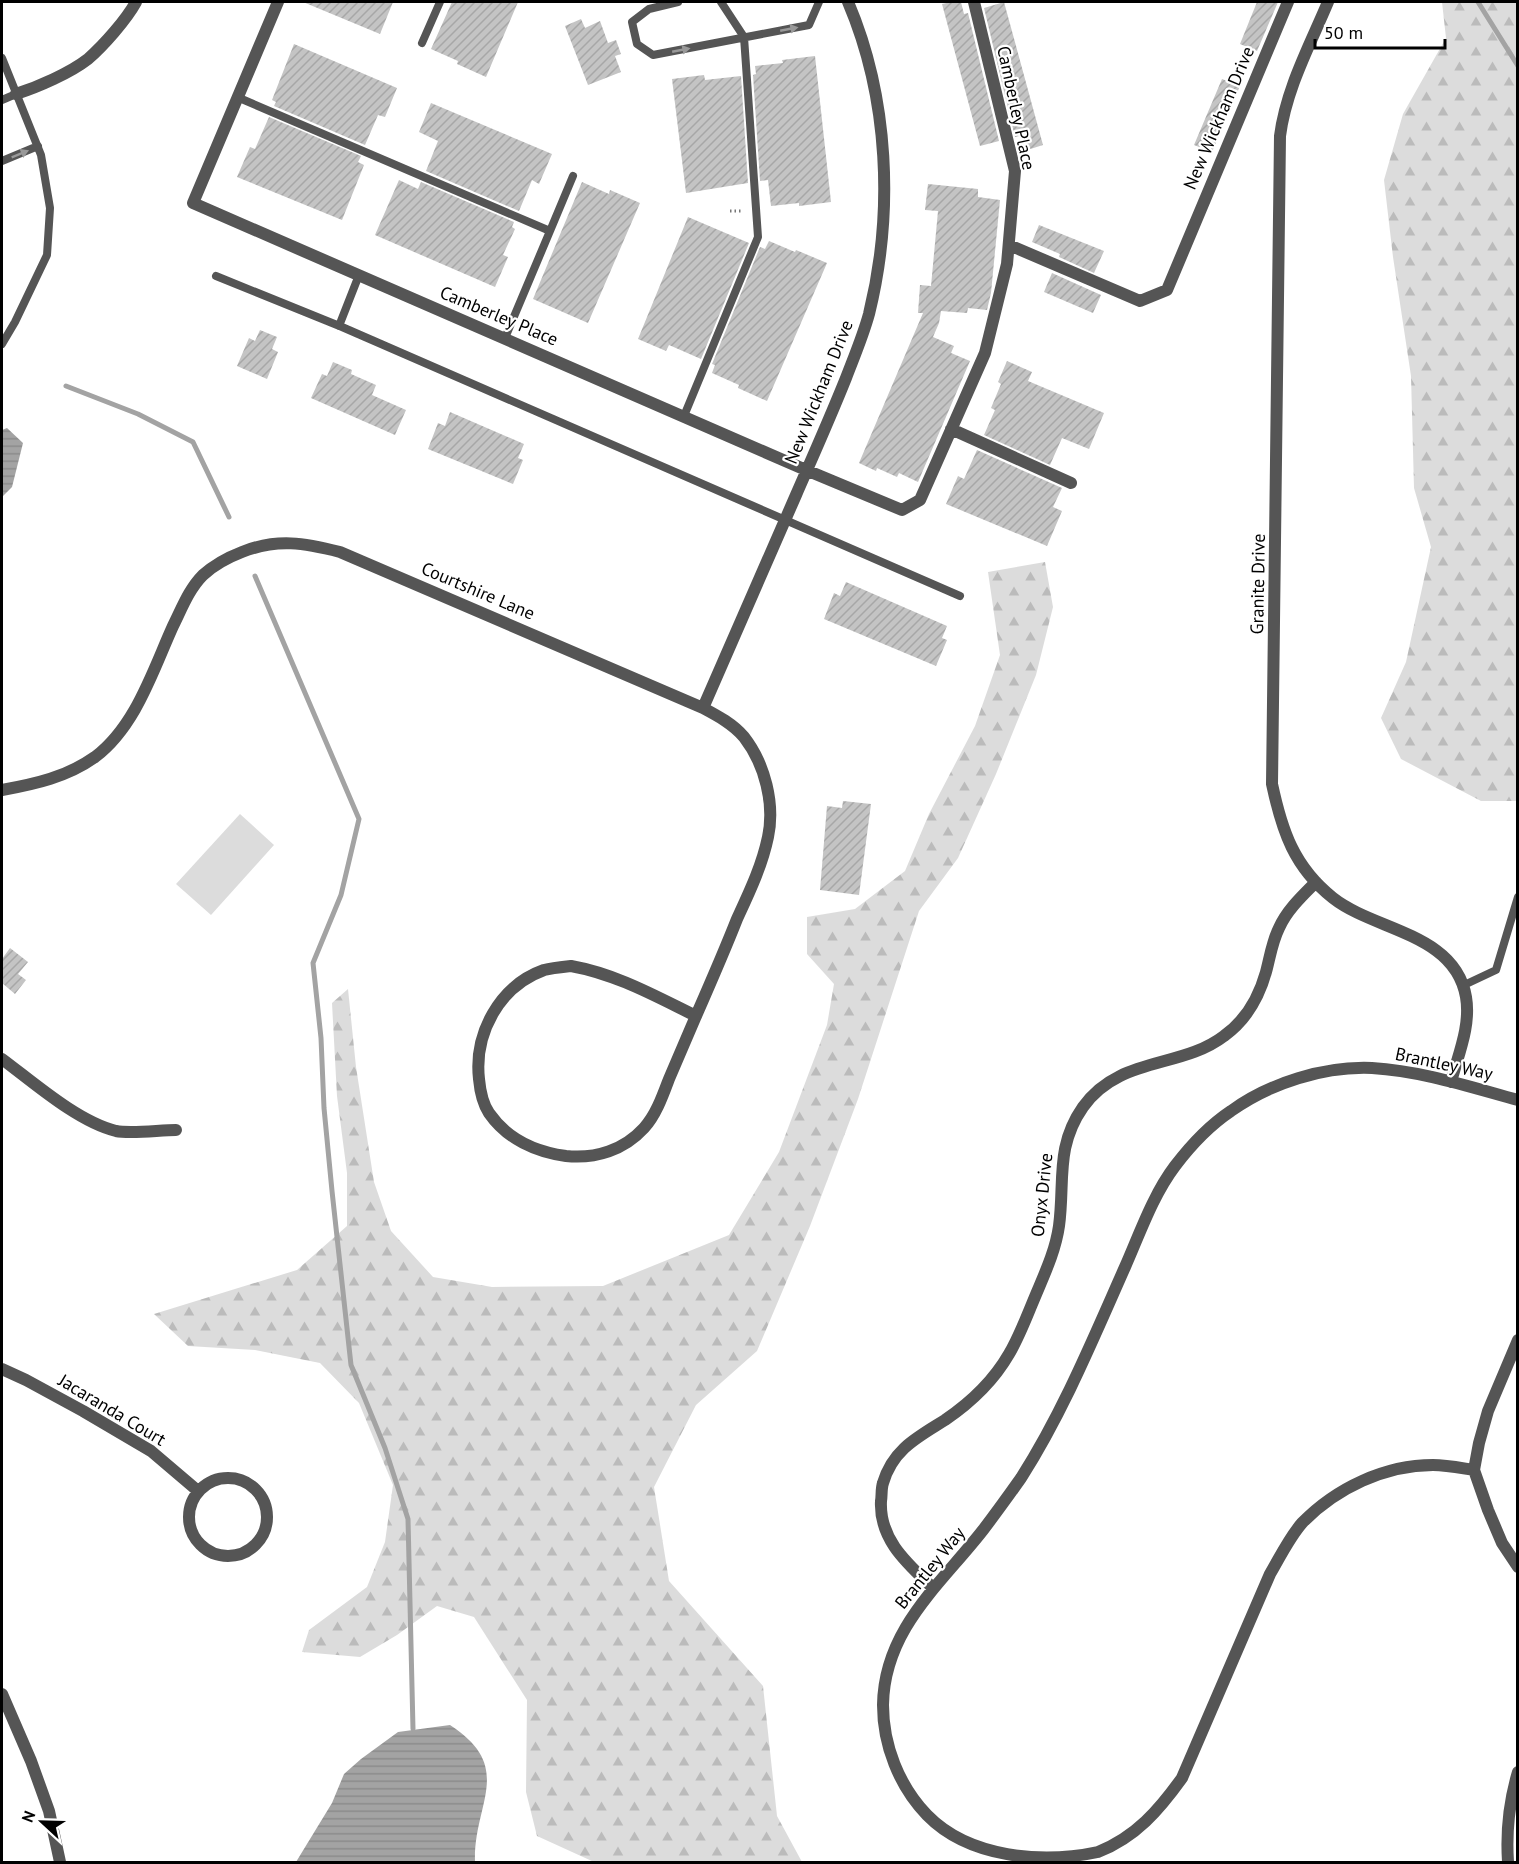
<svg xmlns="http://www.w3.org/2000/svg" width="1519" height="1864" font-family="'PT Sans',sans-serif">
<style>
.forest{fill:url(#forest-firs)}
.garden{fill:#dcdcdc}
.water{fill:url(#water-rules)}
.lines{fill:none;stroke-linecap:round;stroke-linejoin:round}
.stream{stroke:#a3a3a3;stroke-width:5}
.building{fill:url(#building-hatch)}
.path{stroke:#777;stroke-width:3;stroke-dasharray:1.5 3;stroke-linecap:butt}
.service{stroke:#555;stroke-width:8}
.minor{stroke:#555;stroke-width:12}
.oneway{fill:#999}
.labels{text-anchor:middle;stroke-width:4.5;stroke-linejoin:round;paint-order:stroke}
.street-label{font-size:18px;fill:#000;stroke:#fff}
</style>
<defs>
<pattern id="forest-firs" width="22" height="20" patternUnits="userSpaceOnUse" patternTransform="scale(1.5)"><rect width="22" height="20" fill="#dcdcdc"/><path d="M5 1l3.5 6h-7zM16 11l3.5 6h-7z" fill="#bbb"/></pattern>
<pattern id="water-rules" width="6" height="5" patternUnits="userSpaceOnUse" patternTransform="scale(1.5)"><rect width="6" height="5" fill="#a3a3a3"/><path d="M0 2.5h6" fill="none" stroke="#8b8b8b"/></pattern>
<pattern id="building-hatch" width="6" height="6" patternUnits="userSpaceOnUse" patternTransform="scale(1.5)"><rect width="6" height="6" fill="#c4c4c4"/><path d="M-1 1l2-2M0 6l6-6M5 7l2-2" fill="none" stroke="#a7a7a7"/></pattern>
</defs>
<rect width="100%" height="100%" fill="#fff"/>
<path class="forest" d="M 1442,2 L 1517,2 L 1517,801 L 1481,801 L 1401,759 L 1381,718 L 1406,662 L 1431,547 L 1414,488 L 1411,376 L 1393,257 L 1384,180 L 1403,114 L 1446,38 Z
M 1045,562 L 1053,607 L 1036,675 L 996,774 L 958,858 L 919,911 L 858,1099 L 810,1226 L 757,1351 L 696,1405 L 654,1487 L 669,1581 L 763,1686 L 777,1816 L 802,1862 L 594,1862 L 537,1836 L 526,1792 L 527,1700 L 474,1617 L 437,1606 L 397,1635 L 360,1657 L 302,1652 L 309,1630 L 367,1587 L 385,1542 L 393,1485 L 359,1403 L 320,1363 L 255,1350 L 188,1346 L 154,1314 L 297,1270 L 347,1226 L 347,1173 L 337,1096 L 332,1003 L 348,989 L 356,1067 L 374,1182 L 391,1231 L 433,1277 L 492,1287 L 603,1286 L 729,1235 L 779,1152 L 827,1025 L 834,984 L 807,954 L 807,917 L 855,909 L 905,871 L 929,814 L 975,726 L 1000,655 L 988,572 Z"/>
<path class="garden" d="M 240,814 L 274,845 L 211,915 L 176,884 Z"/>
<path class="water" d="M 7,428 L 23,443 L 12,487 L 2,497 L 2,430 Z
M 450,1725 C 516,1768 473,1803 475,1862 L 296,1862 L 332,1803 L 344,1774 L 361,1759 L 398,1732 Z"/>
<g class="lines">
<path class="stream" d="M 1478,2 L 1518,66
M 66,386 L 138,414 L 193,442 L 229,517
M 255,576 L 359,819 L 341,895 L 313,963 L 321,1038 L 324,1108 L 332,1191 L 351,1365 L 385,1448 L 408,1519 L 413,1729"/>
</g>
<path class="building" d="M 303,2 L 393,2 L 380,34 Z
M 452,2 L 518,2 L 486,77 L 457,64 L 458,61 L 431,49 Z
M 951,2 L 961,2 L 964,14 L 968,13 L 999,141 L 980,146 L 942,4 Z
M 1004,2 L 1043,145 L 1024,151 L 1020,136 L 1015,137 L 984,8 Z
M 1257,2 L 1278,2 L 1257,51 L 1240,44 Z
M 581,19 L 585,28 L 600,21 L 608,43 L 616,40 L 621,54 L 615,56 L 621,72 L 588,85 L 565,26 Z
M 294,44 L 397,88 L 385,117 L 378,115 L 365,145 L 274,106 L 276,102 L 272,100 Z
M 815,56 L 831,202 L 799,206 L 799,203 L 771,206 L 768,180 L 760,181 L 753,75 L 756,74 L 755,66 L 783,63 L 782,60 Z
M 704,75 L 705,80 L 741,76 L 748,183 L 686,193 L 672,79 Z
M 1222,79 L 1240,86 L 1212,152 L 1194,145 Z
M 431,103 L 552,154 L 539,184 L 532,180 L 519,211 L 426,171 L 438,141 L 419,132 Z
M 269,117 L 361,156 L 358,162 L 364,165 L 342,220 L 237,177 L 250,147 L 255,149 Z
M 399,180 L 418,189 L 421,182 L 514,222 L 512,227 L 515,229 L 503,255 L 508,257 L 495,287 L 375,235 Z
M 582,182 L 609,194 L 610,190 L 640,203 L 588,323 L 533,299 Z
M 928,184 L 978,189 L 978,197 L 1000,200 L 991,293 L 987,310 L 968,308 L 967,313 L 941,311 L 939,323 L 933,337 L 954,346 L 951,353 L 970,361 L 918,482 L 899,473 L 897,477 L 877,468 L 876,471 L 859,463 L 923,313 L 918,313 L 920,285 L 931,286 L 938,211 L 925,210 Z
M 688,217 L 749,243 L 701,359 L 669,345 L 666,351 L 638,339 Z
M 1039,225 L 1104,251 L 1094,273 L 1059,257 L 1060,254 L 1032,242 Z
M 769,241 L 795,252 L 796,250 L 827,263 L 767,401 L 738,388 L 739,385 L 712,373 L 715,365 L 712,364 L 760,247 L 765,249 Z
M 1052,273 L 1101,295 L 1093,313 L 1044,292 Z
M 260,330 L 277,337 L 272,349 L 278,352 L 267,379 L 237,366 L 249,338 L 255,341 Z
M 1007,361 L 1032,372 L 1028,381 L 1104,413 L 1089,449 L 1062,438 L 1050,465 L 984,435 L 995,410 L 991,408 L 1001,384 L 998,382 Z
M 333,362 L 352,370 L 351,374 L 376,385 L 372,395 L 406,410 L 395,435 L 311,398 L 322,374 L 327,376 Z
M 450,412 L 524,444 L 518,458 L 523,460 L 513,484 L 428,449 L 438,423 L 445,426 Z
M 977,450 L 1062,488 L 1053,507 L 1062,511 L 1047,546 L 946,504 L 958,476 L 964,479 Z
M 846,582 L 947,626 L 942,638 L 947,640 L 936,666 L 824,619 L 834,593 L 840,596 Z
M 843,801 L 871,804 L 859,895 L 820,890 L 827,806 L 842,808 Z
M 10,948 L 28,962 L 18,974 L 26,980 L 15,994 L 2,983 L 2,959 Z"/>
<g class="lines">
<path class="path" d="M 730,211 L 743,211"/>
<path class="service" d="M 678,2 L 649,9 L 632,22 L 637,44 L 653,55 L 809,25 L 819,2
M 422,43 L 440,2
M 2,58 L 41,155 L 50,208 L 47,255 L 15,322 L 2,344
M 237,97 L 550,231 L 505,338
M 2,100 L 16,94
M 2,161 L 38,146
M 550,231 L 573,176
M 216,276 L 342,327 L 960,596
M 339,326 L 359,275
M 684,416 L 758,237 L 744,37 L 721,2
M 1462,986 L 1496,970 L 1518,897"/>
<path class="minor" d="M 278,2 L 193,203 L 806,470 L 902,510 L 920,500 L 985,353 L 1007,264 L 1015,171 L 974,2
M 1328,2 C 1310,45 1286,89 1280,136 L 1272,784 C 1282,831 1294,867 1333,898 C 1375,931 1455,933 1466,997 C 1471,1026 1458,1055 1451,1082
M 16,94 C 38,87 70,73 88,59 C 104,45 126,20 136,2
M 1009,245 L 1140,301 L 1167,290 L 1288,2
M 951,429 L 1071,483
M 703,708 C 734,637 765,566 796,495 C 813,456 830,418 846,378 C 854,357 863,336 869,314 C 894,213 889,98 848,2
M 2,790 C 35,784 67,777 95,757 C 136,726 153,670 173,626 C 182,608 189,589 203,575 C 214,565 229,557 242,552 C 277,538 305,543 340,552 L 703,708 C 718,716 733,724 744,737 C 765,764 775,804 768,837 C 762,866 749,893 737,919 C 724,952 710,984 696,1016
M 571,966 C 616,974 655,996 696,1016 C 687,1037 678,1058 669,1079 C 663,1095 656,1115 644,1128 C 624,1150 596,1159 566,1156 C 536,1152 507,1139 489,1113 C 483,1104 480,1090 479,1079 C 474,1034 499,986 544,970 C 552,968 562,967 571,966 Z
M 2,1059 C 33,1082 78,1122 116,1131 C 131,1134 160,1130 176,1130
M 1518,1340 L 1488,1411 L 1479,1443 L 1474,1470 L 1488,1510 L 1502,1543 L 1518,1567
M 2,1369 L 26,1380 L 83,1411 L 151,1451 L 198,1491
M 1474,1470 C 1461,1468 1447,1465 1433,1465 C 1385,1465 1336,1488 1302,1523 C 1289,1538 1280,1557 1270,1574 L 1182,1778 C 1159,1810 1136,1837 1098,1852 C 1042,1864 969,1858 927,1815 C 899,1786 883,1745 883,1705 C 884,1629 941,1584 983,1530 C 996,1513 1009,1495 1021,1478 C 1063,1412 1093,1339 1125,1267 C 1140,1233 1153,1195 1175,1166 C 1191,1145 1210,1125 1231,1111 C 1270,1083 1324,1066 1372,1068 C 1422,1071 1470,1087 1518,1100
M189 1517a39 39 0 1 1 78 0a39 39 0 1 1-78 0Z
M 933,1588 C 908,1564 879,1540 881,1501 C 882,1496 881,1489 883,1483 C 893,1449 918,1437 945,1420 C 970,1403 994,1380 1009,1354 C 1018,1339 1025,1321 1032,1304 C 1042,1279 1055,1254 1059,1226 C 1065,1182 1055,1147 1083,1107 C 1119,1056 1181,1069 1224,1036 C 1245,1021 1259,997 1266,972 C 1270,957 1272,942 1279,928 C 1287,910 1302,896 1316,882
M 2,1694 L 31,1761 L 49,1811 L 60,1862
M 1508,1862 C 1506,1831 1509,1802 1518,1772"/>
</g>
<defs><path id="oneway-solid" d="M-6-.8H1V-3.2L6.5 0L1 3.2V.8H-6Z" transform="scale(1.5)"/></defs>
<g class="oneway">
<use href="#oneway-solid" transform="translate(789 29) rotate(-11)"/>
<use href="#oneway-solid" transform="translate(681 50) rotate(-11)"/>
<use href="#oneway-solid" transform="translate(20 154) rotate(-22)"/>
</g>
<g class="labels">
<g class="street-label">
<text transform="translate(1016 108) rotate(78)" y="6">Camberley Place</text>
<text transform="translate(1219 118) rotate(-67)" y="6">New Wickham Drive</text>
<text transform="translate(499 316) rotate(23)" y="6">Camberley Place</text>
<text transform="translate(819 392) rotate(-68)" y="6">New Wickham Drive</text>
<text transform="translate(1258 584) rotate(-89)" y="6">Granite Drive</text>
<text transform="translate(478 591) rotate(23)" y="6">Courtshire Lane</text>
<text transform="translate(1444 1064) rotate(12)" y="6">Brantley Way</text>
<text transform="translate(1042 1195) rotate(-84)" y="6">Onyx Drive</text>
<text transform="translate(112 1410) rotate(31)" y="6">Jacaranda Court</text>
<text transform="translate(930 1568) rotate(-51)" y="6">Brantley Way</text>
</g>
</g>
<rect width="1519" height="1864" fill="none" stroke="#000000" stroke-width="6"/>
<g transform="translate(42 1822) rotate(292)" stroke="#ffffff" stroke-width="4.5" paint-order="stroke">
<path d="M0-4.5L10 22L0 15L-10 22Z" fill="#000000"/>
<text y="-9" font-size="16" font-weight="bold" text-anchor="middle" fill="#000000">N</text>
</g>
<path d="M1315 39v9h130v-9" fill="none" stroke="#000000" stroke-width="3"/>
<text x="1324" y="39" font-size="18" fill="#000000" stroke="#ffffff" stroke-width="4.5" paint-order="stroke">50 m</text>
</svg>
